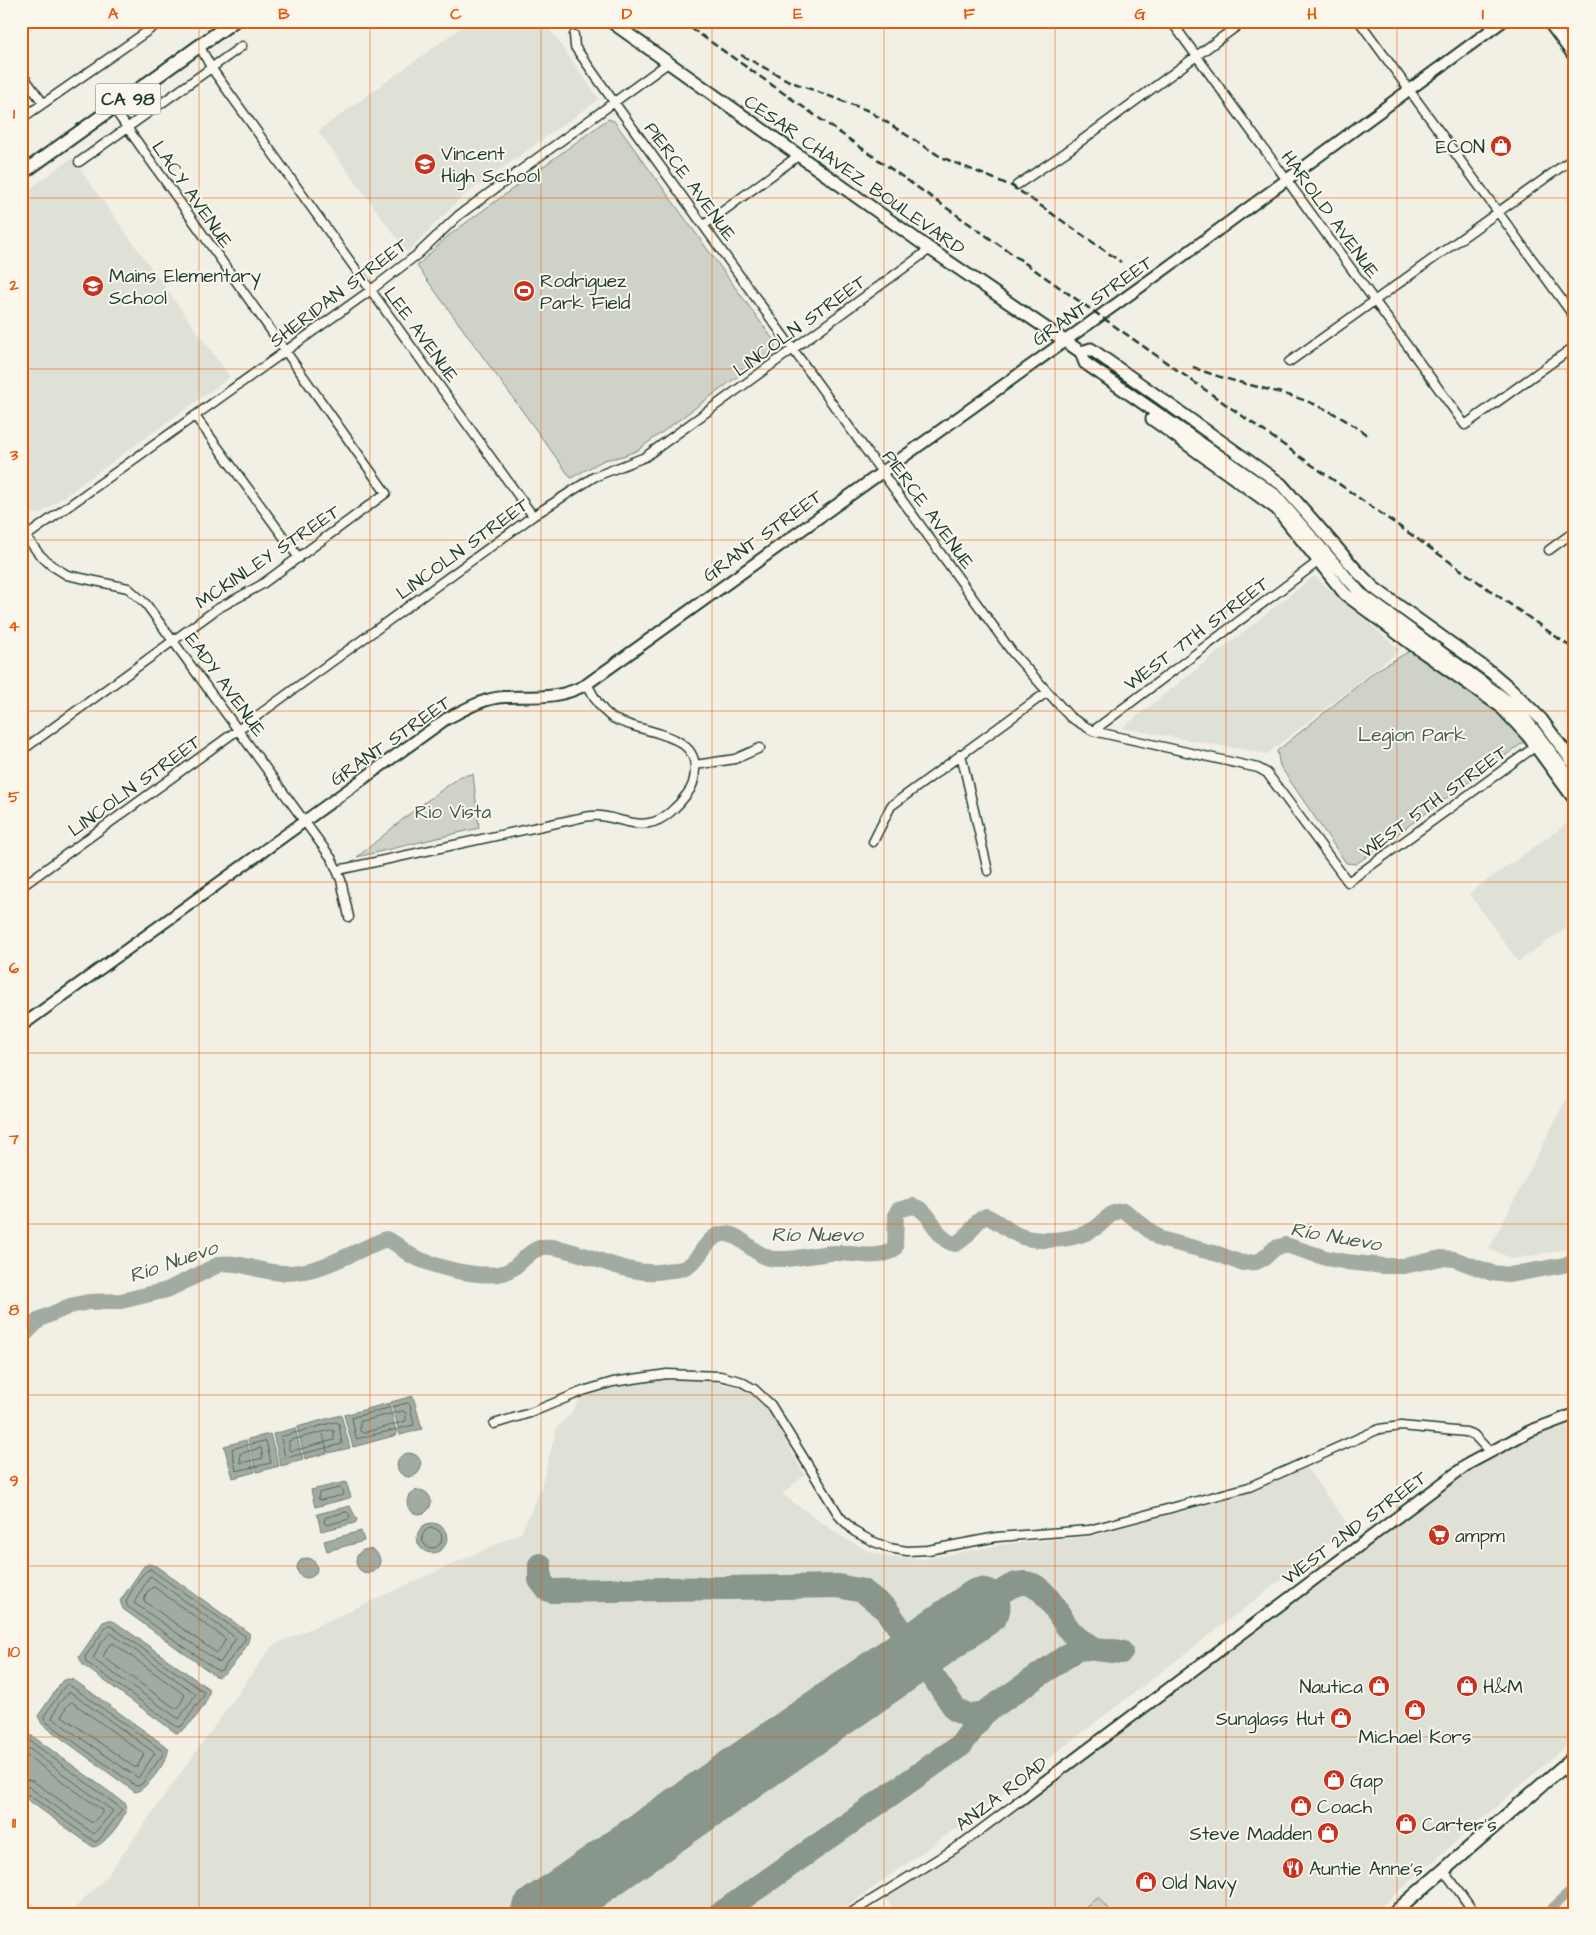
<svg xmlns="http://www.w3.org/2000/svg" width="1596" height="1935" font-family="'Architects Daughter',sans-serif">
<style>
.built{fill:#e0e1d6}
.green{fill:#cfd2c8;stroke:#77887e}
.water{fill:#a2aba1;stroke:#6e7f75}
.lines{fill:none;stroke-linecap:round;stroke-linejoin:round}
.shore{stroke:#536960;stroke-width:1}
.canal{stroke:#a2aba1;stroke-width:9}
.river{stroke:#a2aba1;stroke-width:16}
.taxiway{stroke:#88968c;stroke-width:24}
.runway{stroke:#88968c;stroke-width:59}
.minor-casing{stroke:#1f3d34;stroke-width:11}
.tertiary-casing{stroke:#1f3d34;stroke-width:14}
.secondary-casing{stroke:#1f3d34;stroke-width:15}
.primary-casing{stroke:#1f3d34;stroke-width:16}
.trunk-casing{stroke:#1f3d34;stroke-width:16}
.minor{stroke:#fbf7ec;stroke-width:8}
.tertiary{stroke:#fbf7ec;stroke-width:10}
.secondary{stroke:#fbf7ec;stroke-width:11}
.primary{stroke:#fbf7ec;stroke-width:12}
.trunk{stroke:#fbf7ec;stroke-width:12}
.rail{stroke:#1f3d34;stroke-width:2.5;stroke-dasharray:8 4;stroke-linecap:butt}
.grid{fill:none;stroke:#e8590c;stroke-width:1;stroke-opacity:0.55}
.labels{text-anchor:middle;stroke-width:4;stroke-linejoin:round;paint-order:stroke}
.shield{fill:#fbf7ec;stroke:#61756b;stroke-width:1}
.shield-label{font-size:18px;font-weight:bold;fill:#1f3d34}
.poi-label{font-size:19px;fill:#1f3d34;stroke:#fbf7ec;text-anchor:start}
.street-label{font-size:19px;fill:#1f3d34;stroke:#fbf7ec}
.park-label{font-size:19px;fill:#425b52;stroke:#fbf7ec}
.water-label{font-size:20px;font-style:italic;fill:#465e55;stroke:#fbf7ec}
.neatline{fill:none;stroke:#e8590c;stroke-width:2}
.grid-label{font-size:16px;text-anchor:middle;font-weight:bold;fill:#e8590c}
</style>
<rect width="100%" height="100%" fill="#f2f0e5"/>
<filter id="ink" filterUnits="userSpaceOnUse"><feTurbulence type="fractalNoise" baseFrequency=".02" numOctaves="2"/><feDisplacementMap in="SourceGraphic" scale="10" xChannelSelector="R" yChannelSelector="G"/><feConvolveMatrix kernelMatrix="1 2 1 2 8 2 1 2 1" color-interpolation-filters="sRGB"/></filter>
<g filter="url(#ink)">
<path class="built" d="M 470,21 L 544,21 L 599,99 L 462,197 L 407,252 L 318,131 Z
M 72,158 L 230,377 L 40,514 L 28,514 L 21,506 L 21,195 Z
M 1314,576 L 1400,650 L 1267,754 L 1122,728 Z
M 1575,818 L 1575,922 L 1518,962 L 1469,893 Z
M 1575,1082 L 1575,1248 L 1513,1259 L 1489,1249 Z
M 699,1379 L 740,1388 L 752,1395 L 768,1411 L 805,1475 L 782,1494 L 839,1535 L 868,1551 L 889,1557 L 925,1559 L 1006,1544 L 1094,1536 L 1159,1517 L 1217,1503 L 1258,1489 L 1305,1466 L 1350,1527 L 992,1802 L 837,1914 L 69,1914 L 106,1877 L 272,1646 L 521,1533 L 540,1491 L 557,1427 L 571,1414 L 580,1399 L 585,1395 L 635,1383 L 660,1380 Z
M 1575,1414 L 1575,1738 L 1373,1914 L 897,1914 L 881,1892 L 959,1846 L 1468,1464 Z"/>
<path class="green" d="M 608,119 L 614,121 L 775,342 L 775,349 L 638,450 L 623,456 L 604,460 L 571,478 L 417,266 L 448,236 Z
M 1420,645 L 1493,694 L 1528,739 L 1356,864 L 1346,863 L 1280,766 L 1277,751 L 1377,670 Z
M 473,774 L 479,828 L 357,857 L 413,811 L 461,776 Z
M 1098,1897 L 1112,1914 L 1078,1914 Z"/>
<path class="water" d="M 413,1396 L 422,1429 L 400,1435 L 391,1402 Z
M 389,1403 L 397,1435 L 353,1447 L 344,1415 Z
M 341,1415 L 350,1448 L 328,1453 L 323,1434 L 327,1453 L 305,1459 L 297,1427 Z
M 295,1428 L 303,1460 L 281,1466 L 273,1434 Z
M 270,1434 L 279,1466 L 257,1472 L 248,1439 Z
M 246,1440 L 255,1472 L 233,1478 L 224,1446 Z
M397 1465a12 12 0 1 1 24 0a12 12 0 1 1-24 0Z
M 346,1482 L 351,1497 L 349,1498 L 315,1507 L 311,1490 Z
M407 1502a12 12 0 1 1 24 0a12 12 0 1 1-24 0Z
M 350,1506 L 357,1520 L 355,1523 L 321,1531 L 317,1514 Z
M417 1538a15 15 0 1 1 30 0a15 15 0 1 1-30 0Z
M 361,1531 L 364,1541 L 327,1551 L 324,1541 Z
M356 1561a12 12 0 1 1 24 0a12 12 0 1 1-24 0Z
M297 1568a10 10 0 1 1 20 0a10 10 0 1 1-20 0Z
M 149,1564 L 156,1566 L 249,1633 C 253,1643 227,1676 217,1677 L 123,1609 L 120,1601 L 144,1566 Z
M 109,1620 L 115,1622 L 209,1689 C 212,1699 187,1732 176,1733 L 83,1665 L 79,1657 L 103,1622 Z
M 68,1679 L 74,1680 L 168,1748 C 171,1757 146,1791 135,1792 L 42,1724 L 38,1716 L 62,1681 Z
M 26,1735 L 32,1736 L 126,1804 C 130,1813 104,1847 93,1847 L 21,1795 L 21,1736 Z"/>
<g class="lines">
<path class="shore" d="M 408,1403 L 410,1405 L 414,1425 L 356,1439 L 352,1418 Z
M 403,1411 L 406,1413 L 406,1421 L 363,1433 L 360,1431 L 360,1422 Z
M 336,1422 L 339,1424 L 342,1444 L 285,1458 L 281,1437 Z
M 331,1430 L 334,1431 L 334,1440 L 292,1451 L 289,1450 L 289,1441 Z
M 266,1441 L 271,1463 L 236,1471 L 232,1449 Z
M 261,1448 L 263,1458 L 241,1463 L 240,1454 Z
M 341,1488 L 344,1492 L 343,1495 L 321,1500 L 318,1499 L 319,1493 Z
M 347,1512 L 350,1516 L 349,1519 L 327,1525 L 324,1523 L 325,1518 Z
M422 1538a10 10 0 1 1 20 0a10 10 0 1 1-20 0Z
M 150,1569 L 245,1636 L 245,1640 L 222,1670 L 218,1671 L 127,1606 L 126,1601 C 132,1591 139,1574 150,1569 Z
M 152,1577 L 236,1638 L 220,1663 L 134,1603 L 149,1577 Z
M 154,1587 L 226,1639 L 218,1652 L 215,1652 L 144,1601 L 147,1592 Z
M 109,1625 L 204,1692 L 204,1695 L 182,1726 L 177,1727 L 86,1662 L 85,1657 L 106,1627 Z
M 111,1633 L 196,1694 L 179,1719 L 93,1659 L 100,1644 Z
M 113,1643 L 185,1695 L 178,1708 L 175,1708 L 103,1657 L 107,1648 Z
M 68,1684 L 163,1751 L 163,1754 L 141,1785 L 136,1786 L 45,1721 L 44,1716 L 65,1686 Z
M 70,1692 L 155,1753 L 138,1778 L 52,1718 L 59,1703 Z
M 72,1702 L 144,1754 L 137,1767 L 134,1767 L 62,1716 L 66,1707 Z
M 21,1741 L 30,1741 L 122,1809 L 99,1840 L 95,1842 L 26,1793 L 21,1792
M 21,1747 L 27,1747 L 113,1811 L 94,1834 L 29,1787 L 21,1786
M 21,1754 L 26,1755 L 102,1810 L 102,1813 L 92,1823 L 33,1781 L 21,1778"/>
<path class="canal" d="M 1545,1914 L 1575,1887"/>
<path class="river" d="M 21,1338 L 40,1319 L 70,1306 L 88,1302 L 121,1301 L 167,1290 L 220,1264 C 241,1261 262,1273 284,1273 C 320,1274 354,1251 386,1239 C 400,1244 403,1252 414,1257 C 439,1268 472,1277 499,1274 C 521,1271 527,1244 551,1247 C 588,1251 626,1278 665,1271 C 671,1270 682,1270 687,1267 C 701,1259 706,1236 723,1234 C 739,1232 753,1254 769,1258 C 789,1262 813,1254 833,1253 C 848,1252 863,1257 878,1255 C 885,1254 890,1253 895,1248 L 896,1214 L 898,1210 L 913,1206 C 934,1211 934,1240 955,1244 C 970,1238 972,1222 986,1216 C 999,1221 1009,1233 1023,1237 C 1043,1243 1076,1240 1094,1229 C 1106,1222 1109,1210 1125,1211 L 1160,1239 L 1218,1254 L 1241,1263 L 1256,1262 L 1263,1259 L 1275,1248 L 1286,1245 L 1326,1258 L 1347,1262 L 1384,1266 L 1404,1266 L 1441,1258 L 1454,1259 L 1492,1273 L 1509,1275 L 1575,1263"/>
<path class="taxiway" d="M 540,1565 L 540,1580 L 547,1589 L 552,1591 L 838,1586 L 863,1591 L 887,1610 L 956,1710 L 968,1716 L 984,1713 L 1077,1649 L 1087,1648 L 1121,1652
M 981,1607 C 992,1600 1005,1587 1017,1584 C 1044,1576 1057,1616 1071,1632 C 1078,1640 1087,1645 1096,1649
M 543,1914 L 560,1910 L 572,1914
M 578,1914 C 577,1895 585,1885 598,1873
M 720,1914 L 961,1745 L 984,1713"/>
<path class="runway" d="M 540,1914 L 981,1607"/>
<g class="minor-casing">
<path id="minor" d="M 1171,21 L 1465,425 L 1575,346
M 1359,21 L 1575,318
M 574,35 L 575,47 L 614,102 L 1012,652 L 1070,717 L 1093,731 L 1258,768 L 1267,773 L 1348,882 L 1536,746
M 200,47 L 212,69 L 533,516
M 21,73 L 43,103
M 21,119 L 162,21
M 79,162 L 242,46
M 1017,185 L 1066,152 L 1244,21
M 704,225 L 798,156
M 1289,362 L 1575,157
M 195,416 L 299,558
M 21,530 L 39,554 L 51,565 L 67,575 L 128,588 L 146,604 L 332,859 L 341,880 L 349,917
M 21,540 L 371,290 L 418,254 L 459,215 L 668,63
M 1549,550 L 1575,531
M 1093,731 L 1319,561
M 21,751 L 217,609 L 261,585 L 386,493 L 114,109
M 961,754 L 988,871
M 695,765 L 735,759 L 760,748
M 873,842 L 891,806 L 1047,692
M 338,870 L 575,819 C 583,817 593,815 601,816 C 617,818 633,826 649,823 C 664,821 679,805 687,794 C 693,787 695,778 695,769 C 696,730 635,733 611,717 C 599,708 594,696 587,684
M 21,887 L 533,516 L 594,477 L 645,457 L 930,249
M 494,1424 L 530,1413 L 583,1391 L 613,1382 L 667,1374 L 720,1376 L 740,1381 L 754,1389 L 771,1405 L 840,1517 L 855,1532 L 872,1541 L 889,1548 L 907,1551 L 928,1550 L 997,1537 L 1089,1530 L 1249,1487 L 1379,1429 L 1401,1426 L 1466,1432 L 1474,1435 L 1489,1451
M 1567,1773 L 1575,1784
M 1448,1876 L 1475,1914
M 849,1914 L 959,1846 L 1019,1801
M 1571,1914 L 1575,1910"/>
</g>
<g class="tertiary-casing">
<path id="tertiary" d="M 21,1026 L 446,719 C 464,710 483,698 504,697 C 534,696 559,700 587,684 L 1161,272 L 1503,21
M 1019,1801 L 1468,1464 L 1530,1431 L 1575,1414"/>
</g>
<g class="secondary-casing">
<path id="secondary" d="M 610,21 L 930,249 L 1081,352 L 1085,363 L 1274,494 L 1361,594 L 1517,708 L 1575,784
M 1081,352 L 1091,349 L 1281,484 L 1357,571 L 1374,588 L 1492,673 L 1512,690 L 1541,719 L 1575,765
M 1152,419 L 1277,509 L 1345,594 L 1413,645 L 1500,706 L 1528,736 L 1575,800"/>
</g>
<g class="primary-casing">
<path id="primary" d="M 21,174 L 234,21
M 1393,1914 L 1575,1756"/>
</g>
<g class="trunk-casing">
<path id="trunk" d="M 1549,21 L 1575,56"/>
</g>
<use href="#minor" class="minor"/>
<use href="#tertiary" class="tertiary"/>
<use href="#secondary" class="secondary"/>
<use href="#primary" class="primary"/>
<use href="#trunk" class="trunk"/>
<path class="rail" d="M 681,21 L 1575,650
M 741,55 L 789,81 L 869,111 L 941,157 L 1014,187 L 1121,262
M 1193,367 C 1232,384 1275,388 1314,404 C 1333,412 1351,423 1367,435"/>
</g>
</g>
<path class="grid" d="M 199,21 L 199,1914M 370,21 L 370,1914M 541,21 L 541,1914M 712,21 L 712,1914M 884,21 L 884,1914M 1055,21 L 1055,1914M 1226,21 L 1226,1914M 1397,21 L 1397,1914M 21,198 L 1575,198M 21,369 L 1575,369M 21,540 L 1575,540M 21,711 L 1575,711M 21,882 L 1575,882M 21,1053 L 1575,1053M 21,1224 L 1575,1224M 21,1395 L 1575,1395M 21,1566 L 1575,1566M 21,1737 L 1575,1737"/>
<defs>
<g id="shop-disc" transform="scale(1.125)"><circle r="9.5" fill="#c8321e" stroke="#fbf7ec"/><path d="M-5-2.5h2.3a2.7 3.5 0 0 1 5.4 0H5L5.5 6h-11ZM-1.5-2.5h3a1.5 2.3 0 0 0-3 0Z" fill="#fff"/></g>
<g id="school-disc" transform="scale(1.125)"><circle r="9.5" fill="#c8321e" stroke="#fbf7ec"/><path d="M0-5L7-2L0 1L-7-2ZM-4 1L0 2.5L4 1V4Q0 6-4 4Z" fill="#fff"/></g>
<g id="stadium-disc" transform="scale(1.125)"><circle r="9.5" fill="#c8321e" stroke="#fbf7ec"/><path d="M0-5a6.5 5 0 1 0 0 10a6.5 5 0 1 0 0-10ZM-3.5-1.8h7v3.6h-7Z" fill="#fff"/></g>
<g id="supermarket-disc" transform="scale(1.125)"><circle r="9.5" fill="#c8321e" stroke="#fbf7ec"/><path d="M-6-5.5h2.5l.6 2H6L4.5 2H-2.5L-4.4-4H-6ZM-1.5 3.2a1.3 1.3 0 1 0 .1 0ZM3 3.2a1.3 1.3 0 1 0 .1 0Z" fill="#fff"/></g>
<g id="restaurant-disc" transform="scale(1.125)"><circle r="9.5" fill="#c8321e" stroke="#fbf7ec"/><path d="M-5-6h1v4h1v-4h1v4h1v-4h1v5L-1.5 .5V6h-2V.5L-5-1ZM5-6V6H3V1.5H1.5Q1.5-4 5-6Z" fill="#fff"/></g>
</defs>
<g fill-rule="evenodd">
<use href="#shop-disc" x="1501" y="146"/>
<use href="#school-disc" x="425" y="164"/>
<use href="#school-disc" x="93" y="286"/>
<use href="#stadium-disc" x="524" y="291"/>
<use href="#supermarket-disc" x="1439" y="1535"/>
<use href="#shop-disc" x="1379" y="1686"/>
<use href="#shop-disc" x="1467" y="1686"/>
<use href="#shop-disc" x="1415" y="1710"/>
<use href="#shop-disc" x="1341" y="1718"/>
<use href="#shop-disc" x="1334" y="1780"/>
<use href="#shop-disc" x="1301" y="1806"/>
<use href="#shop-disc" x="1406" y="1824"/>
<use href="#shop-disc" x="1328" y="1833"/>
<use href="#restaurant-disc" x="1293" y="1868"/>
<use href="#shop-disc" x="1146" y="1882"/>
</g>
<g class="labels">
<rect class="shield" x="95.5" y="83.5" width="65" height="31" rx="4"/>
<g class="shield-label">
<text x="128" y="105">CA 98</text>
</g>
<g class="poi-label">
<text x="1485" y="153" text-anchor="end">ECON</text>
<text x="441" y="160">Vincent<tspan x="441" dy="22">High School</tspan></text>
<text x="109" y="282">Mains Elementary<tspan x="109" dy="22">School</tspan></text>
<text x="540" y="287">Rodriguez<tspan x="540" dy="22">Park Field</tspan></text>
<text x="1455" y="1542">ampm</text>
<text x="1363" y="1693" text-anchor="end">Nautica</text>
<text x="1483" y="1693">H&amp;M</text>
<text x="1325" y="1725" text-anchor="end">Sunglass Hut</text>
<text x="1415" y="1743" text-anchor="middle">Michael Kors</text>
<text x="1350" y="1787">Gap</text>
<text x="1317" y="1813">Coach</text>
<text x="1422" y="1831">Carter's</text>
<text x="1312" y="1840" text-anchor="end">Steve Madden</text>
<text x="1309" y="1875">Auntie Anne's</text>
<text x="1162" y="1889">Old Navy</text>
</g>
<g class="street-label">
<text transform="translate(855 174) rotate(35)" y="7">CESAR CHAVEZ BOULEVARD</text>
<text transform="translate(691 181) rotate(54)" y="7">PIERCE AVENUE</text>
<text transform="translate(193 194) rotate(55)" y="7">LACY AVENUE</text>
<text transform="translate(1331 214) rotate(54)" y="7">HAROLD AVENUE</text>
<text transform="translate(338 292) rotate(-37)" y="7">SHERIDAN STREET</text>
<text transform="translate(1092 300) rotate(-35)" y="7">GRANT STREET</text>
<text transform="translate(799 325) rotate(-36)" y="7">LINCOLN STREET</text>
<text transform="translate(422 334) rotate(54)" y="7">LEE AVENUE</text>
<text transform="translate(929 509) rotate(54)" y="7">PIERCE AVENUE</text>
<text transform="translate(762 535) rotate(-36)" y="7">GRANT STREET</text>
<text transform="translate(462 548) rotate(-36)" y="7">LINCOLN STREET</text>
<text transform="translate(267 556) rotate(-34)" y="7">MCKINLEY STREET</text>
<text transform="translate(1196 633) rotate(-37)" y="7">WEST 7TH STREET</text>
<text transform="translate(226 684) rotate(54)" y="7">EADY AVENUE</text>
<text transform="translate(390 740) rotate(-35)" y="7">GRANT STREET</text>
<text transform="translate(134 785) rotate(-36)" y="7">LINCOLN STREET</text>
<text transform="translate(1433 801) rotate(-36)" y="7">WEST 5TH STREET</text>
<text transform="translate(1354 1527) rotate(-37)" y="7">WEST 2ND STREET</text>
<text transform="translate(1001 1793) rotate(-37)" y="7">ANZA ROAD</text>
</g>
<g class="park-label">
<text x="1412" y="741">Legion Park</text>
<text x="453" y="818">Rio Vista</text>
</g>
<g class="water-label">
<text x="817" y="1241">Río Nuevo</text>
<text transform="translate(1336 1236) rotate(10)" y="7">Río Nuevo</text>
<text transform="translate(173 1261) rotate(-19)" y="7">Río Nuevo</text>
</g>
</g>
<rect width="1596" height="1935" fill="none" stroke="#fbf7ec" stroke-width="55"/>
<rect x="28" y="28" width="1540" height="1880" class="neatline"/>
<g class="grid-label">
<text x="113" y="19">A</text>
<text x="284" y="19">B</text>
<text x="456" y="19">C</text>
<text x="627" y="19">D</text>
<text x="798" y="19">E</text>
<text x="969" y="19">F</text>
<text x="1140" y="19">G</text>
<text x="1312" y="19">H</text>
<text x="1483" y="19">I</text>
<text x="14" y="119">1</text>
<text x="14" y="290">2</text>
<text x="14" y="460">3</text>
<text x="14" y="631">4</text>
<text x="14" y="802">5</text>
<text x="14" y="973">6</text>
<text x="14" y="1144">7</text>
<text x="14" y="1315">8</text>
<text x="14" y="1486">9</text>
<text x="14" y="1657">10</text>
<text x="14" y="1828">11</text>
</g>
</svg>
